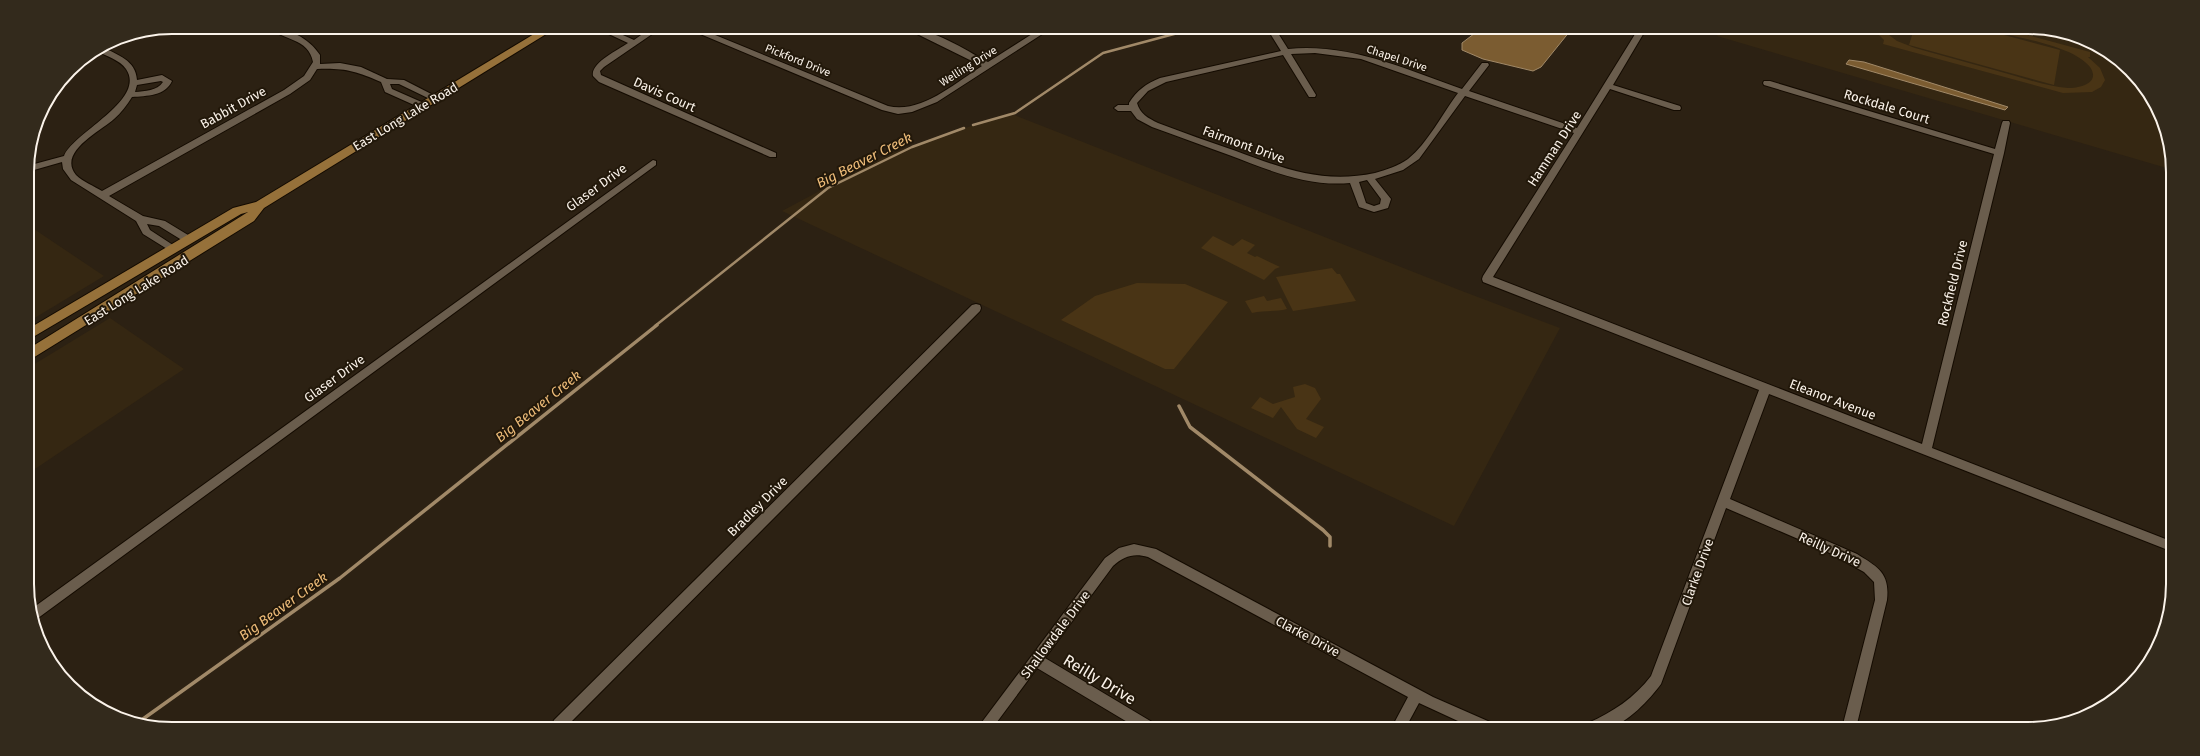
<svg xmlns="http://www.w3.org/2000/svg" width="2200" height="756" font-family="'Fira Sans',sans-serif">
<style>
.built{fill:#352712}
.green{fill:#493415}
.water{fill:#7b5c31;stroke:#a18968}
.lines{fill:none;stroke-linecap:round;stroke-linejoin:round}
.stream-far1{stroke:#a18968;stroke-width:2.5}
.stream{stroke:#a18968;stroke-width:3.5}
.minor-casing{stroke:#140b01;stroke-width:2}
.major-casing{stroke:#140b01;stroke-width:2}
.minor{fill:#6a5d4d;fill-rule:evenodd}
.major{fill:#96713a;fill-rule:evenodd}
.labels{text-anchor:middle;stroke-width:4;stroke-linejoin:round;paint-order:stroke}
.far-street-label{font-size:11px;fill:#fbf3ea;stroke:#22180a}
.street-label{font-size:13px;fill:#fbf3ea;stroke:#22180a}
.water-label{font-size:14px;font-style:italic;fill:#eebc79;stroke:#22180a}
.near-street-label{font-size:16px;fill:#fbf3ea;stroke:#22180a}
.rim{fill:none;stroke:#fbf3ea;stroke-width:2}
</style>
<rect width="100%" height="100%" fill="#2c2113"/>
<path class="built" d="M 1720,31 L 2066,32 L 2101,46 L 2137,76 L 2170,144 L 2170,169 L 1717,36 Z
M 1009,113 L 1462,291 L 1560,328 L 1454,526 L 782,211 L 889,154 Z
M 28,225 L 104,276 L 28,322 Z
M 110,318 L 184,369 L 29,473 L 28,368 Z"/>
<path class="green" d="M 1875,31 L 1885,32 L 1897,41 L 1915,48 C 1947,57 1980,66 2012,75 C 2030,80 2049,87 2068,88 C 2080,88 2101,83 2090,67 C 2073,46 2023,39 1997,32 L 2016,32 L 2090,52 L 2090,57 L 2088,57 L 2100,68 L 2105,80 L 2101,87 L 2092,92 L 2063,93 L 1883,44 L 1884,40 Z
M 1913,32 L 1993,32 L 2060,50 L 2054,85 L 1909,45 Z
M 1213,236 L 1233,246 L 1242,239 L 1255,245 L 1247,253 L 1255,257 L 1257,256 L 1280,267 L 1275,269 L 1264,280 L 1201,248 Z
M 1332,268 L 1337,274 L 1340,274 L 1356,301 L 1293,311 L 1276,277 Z
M 1137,283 L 1185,284 L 1228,302 L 1174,369 L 1165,369 L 1061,320 L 1095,296 Z
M 1264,296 L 1267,301 L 1281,298 L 1287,309 C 1275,312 1264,310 1252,313 L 1245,301 Z
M 1305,384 L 1315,388 L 1321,399 L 1306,419 L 1324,427 L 1316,438 L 1297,429 L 1281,407 L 1273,418 L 1251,408 L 1260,397 L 1273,404 L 1295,397 L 1293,387 Z"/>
<path class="water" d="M 1479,30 L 1570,31 L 1541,67 L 1533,71 L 1483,59 L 1462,50 L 1462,43 Z
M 1849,60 L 1864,62 L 2008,107 L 2005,110 L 1846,64 Z"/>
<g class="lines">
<path class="stream-far1" d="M 973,125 L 1015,113 L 1103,53 L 1189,30
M 655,326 L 828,188 L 912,147 L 964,128"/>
<path class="stream" d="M 1179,406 L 1190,427 L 1323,530 L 1330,537 L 1330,546
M 136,724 L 340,578 L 657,325"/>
<g class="minor-casing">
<path id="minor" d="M 267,27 C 287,27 309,38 320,55 L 320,64 L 340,63 L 361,67 L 387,79 L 404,80 L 439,98 L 435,101 L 432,100 L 399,84 L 390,84 L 392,89 L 426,104 L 426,108 L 423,109 L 385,92 L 381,82 C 355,71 345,68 317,69 L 310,80 L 290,94 L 109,196 L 143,216 L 165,221 L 193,238 L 194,240 L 193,242 L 185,242 L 159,226 L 147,224 L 150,230 L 176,247 L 177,249 L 176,251 L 172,252 L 143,234 L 136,221 L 71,180 L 63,169 L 62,162 L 27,172 L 27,166 L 64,156 C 74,132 147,100 126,69 C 120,60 106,56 97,51 L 103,47 C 117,55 136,60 137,80 L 162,75 L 172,81 C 165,96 147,96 132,97 C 127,105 121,113 114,119 C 101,131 57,152 76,175 C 83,182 94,186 102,191 L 284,90 L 304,76 L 313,62 C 309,38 282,40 267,27 ZM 161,81 L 163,82 C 157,91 145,91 135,92 L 137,85 Z
M 596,28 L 607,28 L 634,40 L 651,28 L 661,28 L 604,67 L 600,71 L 601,75 L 776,153 L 776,157 L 770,157 L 599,82 L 593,76 C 590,63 618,50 628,43 Z
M 686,28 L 698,28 L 888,106 C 921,114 955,83 982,66 L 907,29 C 935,29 963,49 988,62 L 1040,29 L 1050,29 L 937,102 L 912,112 L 898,114 L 882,110 Z
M 1268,30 L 1276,30 L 1288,49 C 1349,43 1405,69 1462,89 L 1482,63 L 1488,63 L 1489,65 L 1469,91 L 1577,128 L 1637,31 L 1645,31 L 1613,85 L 1680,106 L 1681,108 L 1680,110 L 1674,110 L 1610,89 L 1493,277 L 1922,444 L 1994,154 L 1764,85 L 1763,83 L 1764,81 L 1770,81 L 1995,149 L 2002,123 L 2003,121 L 2009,121 L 2010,123 L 2004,153 L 1932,448 L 2168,540 L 2168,550 L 1769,394 L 1730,499 L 1857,554 C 1878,567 1890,573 1887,600 L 1856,728 L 1842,728 L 1875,600 L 1874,582 L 1864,572 L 1826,551 L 1726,508 L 1661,684 C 1650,699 1627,724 1608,728 C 1602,729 1593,728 1586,728 L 1588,723 C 1613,712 1634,698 1651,676 L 1759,390 L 1483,282 L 1482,279 L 1483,276 L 1574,133 L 1465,96 L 1419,159 L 1403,170 L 1375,179 L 1391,199 L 1388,208 L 1374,212 L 1359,207 L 1350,183 C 1308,187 1268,170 1229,155 C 1203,146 1178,136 1152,127 L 1137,119 L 1131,111 L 1118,111 L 1114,108 L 1118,105 L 1129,105 L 1129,103 C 1137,90 1146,84 1160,78 L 1281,51 ZM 1315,53 L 1361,59 L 1458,93 C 1442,114 1428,143 1408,159 C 1398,166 1386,170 1375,173 C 1323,184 1284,169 1236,151 C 1210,142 1184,133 1158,123 C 1148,118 1140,114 1137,103 L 1148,91 L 1166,82 L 1283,55 L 1309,97 L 1315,97 L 1316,95 L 1291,54 ZM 1367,180 L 1381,199 L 1380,204 L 1374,206 L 1366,203 L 1359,182 Z
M 653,160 L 656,161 L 656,165 L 34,621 L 30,610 Z
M 976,304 L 980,305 L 981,308 L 980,311 L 568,725 L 552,725 L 554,720 L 972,305 Z
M 1134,544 L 1156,549 L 1433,697 L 1490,722 L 1492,727 L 1471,727 L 1419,703 L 1406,727 L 1392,727 L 1408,697 L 1148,557 C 1134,553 1124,556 1113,566 L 1045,658 L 1152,722 L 1154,727 L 1134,726 L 1037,668 L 994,726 L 979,726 L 1105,558 L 1119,548 Z"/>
</g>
<g class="major-casing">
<path id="major" d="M 544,28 L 556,28 L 264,208 L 254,221 L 28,361 L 28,349 L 248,212 L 241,214 L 28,340 L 28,329 L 233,208 L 256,202 Z"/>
</g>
<use href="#minor" class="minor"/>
<use href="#major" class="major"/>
</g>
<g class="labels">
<g class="far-street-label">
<text transform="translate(1397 58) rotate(18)" y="4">Chapel Drive</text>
<text transform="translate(798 60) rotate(22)" y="4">Pickford Drive</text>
<text transform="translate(968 66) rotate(-32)" y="4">Welling Drive</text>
</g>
<g class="street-label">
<text transform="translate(665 94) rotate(24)" y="5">Davis Court</text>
<text transform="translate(1887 106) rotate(17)" y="5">Rockdale Court</text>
<text transform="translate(233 107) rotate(-29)" y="5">Babbit Drive</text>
<text transform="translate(405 116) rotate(-31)" y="5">East Long Lake Road</text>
<text transform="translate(1244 144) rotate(20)" y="5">Fairmont Drive</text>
<text transform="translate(1554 148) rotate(-57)" y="5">Hamman Drive</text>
<text transform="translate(596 187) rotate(-36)" y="5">Glaser Drive</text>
<text transform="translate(1952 283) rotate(-76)" y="5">Rockfield Drive</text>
<text transform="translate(136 290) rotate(-32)" y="5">East Long Lake Road</text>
<text transform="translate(334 378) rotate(-36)" y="5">Glaser Drive</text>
<text transform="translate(1833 399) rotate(21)" y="5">Eleanor Avenue</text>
<text transform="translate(757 506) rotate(-45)" y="5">Bradley Drive</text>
<text transform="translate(1830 549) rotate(24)" y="5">Reilly Drive</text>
<text transform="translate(1697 572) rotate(-70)" y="5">Clarke Drive</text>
<text transform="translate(1055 634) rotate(-53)" y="5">Shallowdale Drive</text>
<text transform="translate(1308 636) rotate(28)" y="5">Clarke Drive</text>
</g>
<g class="water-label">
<text transform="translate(864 160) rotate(-27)" y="5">Big Beaver Creek</text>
<text transform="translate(538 406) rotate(-39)" y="5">Big Beaver Creek</text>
<text transform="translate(283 606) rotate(-36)" y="5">Big Beaver Creek</text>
</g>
<g class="near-street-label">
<text transform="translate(1100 679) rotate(31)" y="6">Reilly Drive</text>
</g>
</g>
<path d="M0 0H2200V756H0ZM172 34H2028A138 138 0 0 1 2166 172V584A138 138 0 0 1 2028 722H172A138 138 0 0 1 34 584V172A138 138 0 0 1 172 34Z" fill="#332a1c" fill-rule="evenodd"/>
<path class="rim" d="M172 34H2028A138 138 0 0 1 2166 172V584A138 138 0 0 1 2028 722H172A138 138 0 0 1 34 584V172A138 138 0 0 1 172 34Z"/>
</svg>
